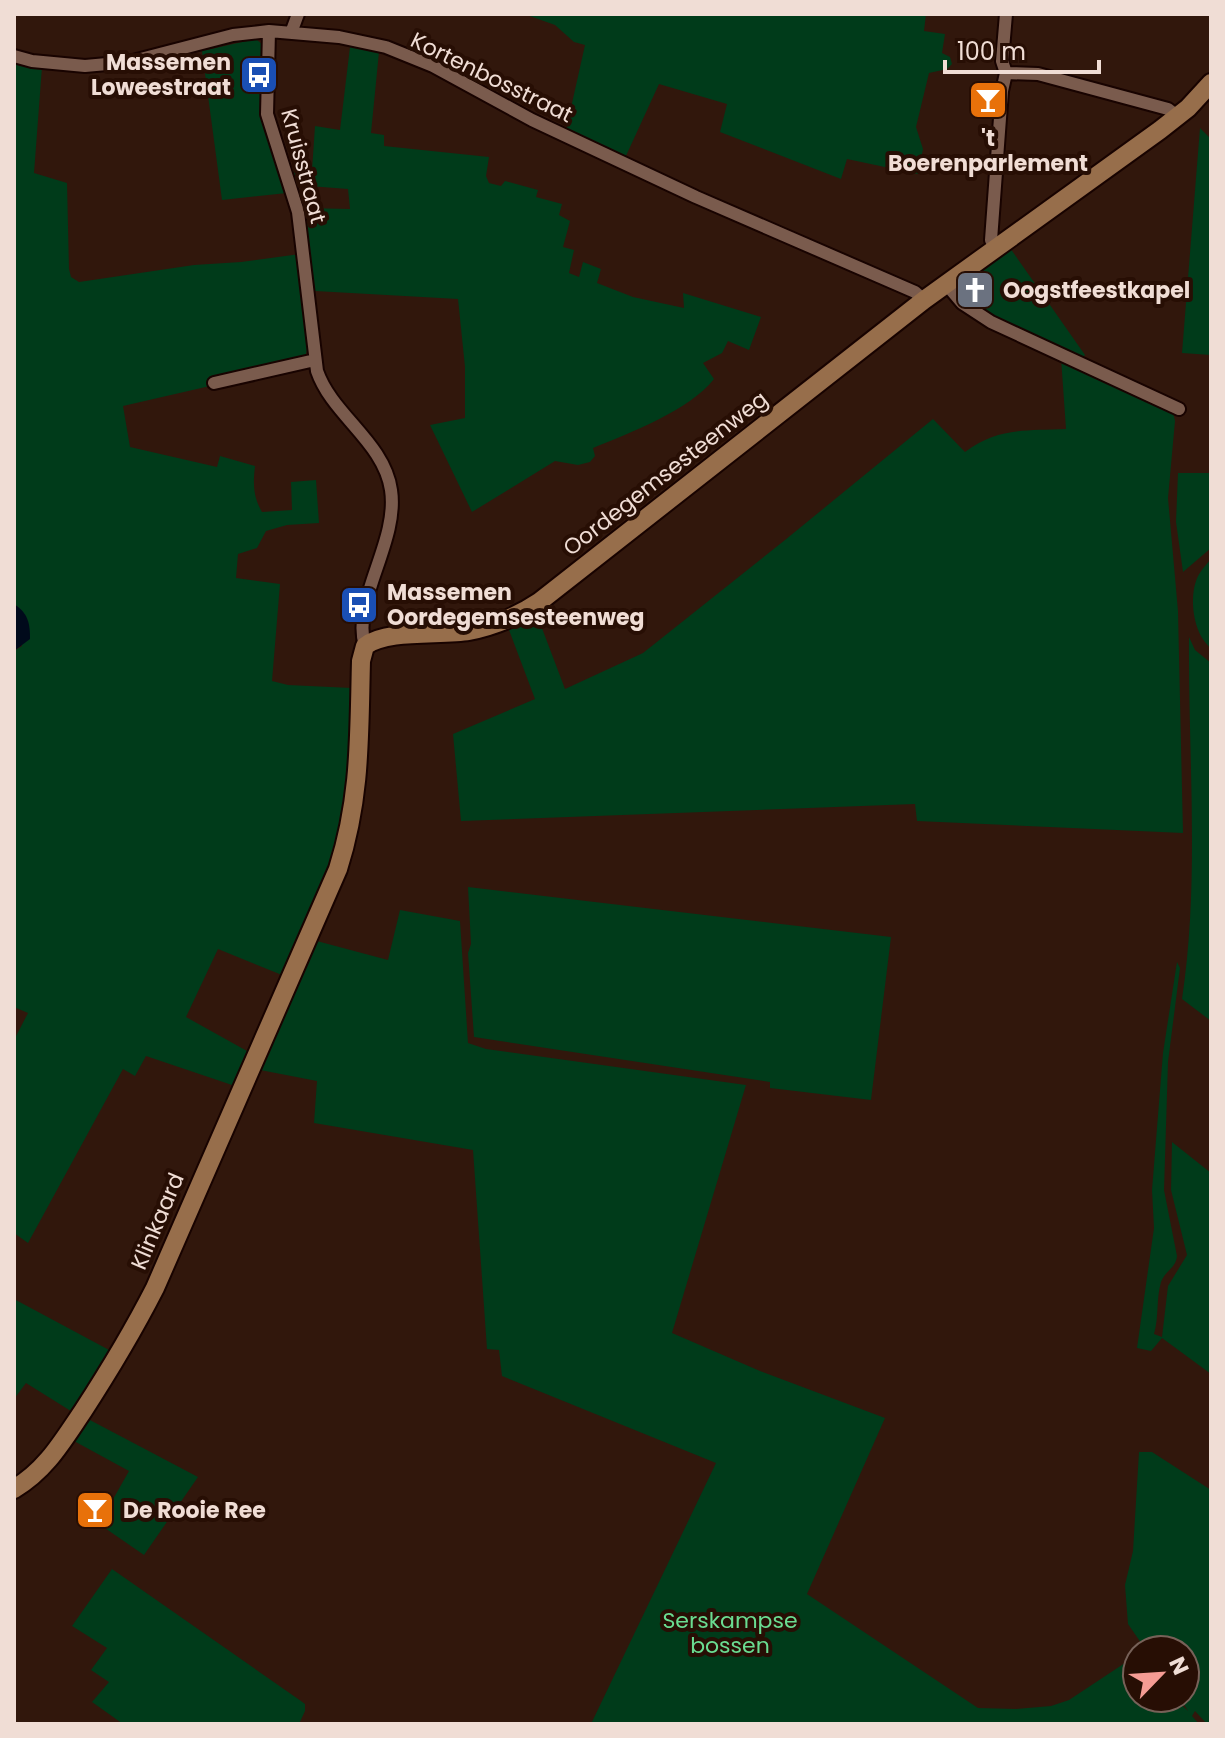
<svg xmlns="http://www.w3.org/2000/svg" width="1225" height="1738" font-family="Poppins,sans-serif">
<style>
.green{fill:#003b1a}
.water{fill:#000a1b}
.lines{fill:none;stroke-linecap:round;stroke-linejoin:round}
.street-casing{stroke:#180300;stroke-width:16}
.secondary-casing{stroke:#180300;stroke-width:22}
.street{stroke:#7a5b4d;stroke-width:12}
.secondary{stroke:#976e4b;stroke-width:18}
.labels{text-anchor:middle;stroke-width:8;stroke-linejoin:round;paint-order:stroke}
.poi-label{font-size:22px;font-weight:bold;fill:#f0ddd5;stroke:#270e04;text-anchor:start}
.street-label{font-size:22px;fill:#f0ddd5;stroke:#270e04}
.park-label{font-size:22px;fill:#6adc91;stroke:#270e04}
</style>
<rect width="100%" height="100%" fill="#31170c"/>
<path class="green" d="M 524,14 L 926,14 L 924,31 L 945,34 L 942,53 L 950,57 L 952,64 L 947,69 L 929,73 L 916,127 L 923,149 L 918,174 L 847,159 L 841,179 L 720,132 L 727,104 L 659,84 L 625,158 L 566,130 L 585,45 L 574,42 L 555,25 Z
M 251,40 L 257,40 L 262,44 L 260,112 L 287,193 L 222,200 L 202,51 Z
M 350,47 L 379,52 L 371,133 L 384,135 L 384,146 L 489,157 L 486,176 L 489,183 L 501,186 L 505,181 L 538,190 L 536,197 L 562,204 L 559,215 L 570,221 L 563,247 L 574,250 L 569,273 L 579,277 L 583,262 L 601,269 L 597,283 L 633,297 L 684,308 L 683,293 L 761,317 L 749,350 L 728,341 L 722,353 L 703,363 L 714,379 C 690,410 630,433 593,448 L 595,456 L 590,462 L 578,465 L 555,461 L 472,512 L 430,425 L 465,418 L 465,367 L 458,299 L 315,291 L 303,208 L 350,209 L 348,189 L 296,185 L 291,169 L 312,170 L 315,126 L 340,130 Z
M 14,61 L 42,67 L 34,173 L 67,183 L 69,269 L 71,277 L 79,282 L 194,265 L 241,262 L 300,254 L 308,346 L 305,358 L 207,379 L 210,386 L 123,406 L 130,447 L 217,467 L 220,456 L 255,466 C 253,484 253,496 262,512 L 292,510 L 291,482 L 316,480 L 319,523 L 287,525 L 266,531 L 257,548 L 238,554 L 236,578 L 280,584 L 272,681 L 288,685 L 352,688 L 348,801 L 332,866 L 282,975 L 218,949 L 186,1017 L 247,1051 L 232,1085 L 146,1056 L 135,1076 L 123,1069 L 28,1243 L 14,1233 L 14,1040 L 28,1013 L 14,1007 L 14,651 L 22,646 L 18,607 L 14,604 Z
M 1200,128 L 1211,139 L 1211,355 L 1182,353 Z
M 1008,245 L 1085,355 L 1079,361 C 1041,343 981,322 956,288 Z
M 1061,358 L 1173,412 L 1175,421 L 1168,498 L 1178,611 L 1183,833 L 917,821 L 915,804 L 461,821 L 453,734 L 535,699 L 509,630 L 537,615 L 565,689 L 643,653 L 785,540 L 933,419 L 965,452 C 998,427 1026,431 1066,429 Z
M 1178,473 L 1211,473 L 1211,548 L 1183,572 L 1176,522 Z
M 1211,559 L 1211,648 C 1194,635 1189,601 1196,581 C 1199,572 1205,566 1211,559 Z
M 1189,637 L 1195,650 L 1211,663 L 1211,1021 L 1182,999 C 1200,880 1188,757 1189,637 Z
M 468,887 L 891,937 L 871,1100 L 770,1088 L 770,1082 L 474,1037 L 468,953 L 471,944 Z
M 400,910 L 460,921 L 468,1043 L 486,1049 L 746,1085 L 672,1333 L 760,1371 L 885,1418 L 807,1594 L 978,1708 L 1016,1709 L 1051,1706 L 1069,1700 L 1134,1657 L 1137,1660 L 1137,1698 L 1174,1698 L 1188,1711 L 1180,1698 L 1185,1698 L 1185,1650 L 1146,1650 L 1128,1624 L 1125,1585 L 1133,1551 L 1139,1452 L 1152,1452 L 1211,1490 L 1211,1724 L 1207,1724 L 1195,1711 L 1192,1716 L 1199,1724 L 591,1724 L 716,1463 L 502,1376 L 499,1350 L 487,1349 L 473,1150 L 314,1123 L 317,1081 L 255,1069 L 313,940 L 388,960 Z
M 1177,962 L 1180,968 L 1168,1062 L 1164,1190 L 1177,1256 C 1176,1268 1165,1271 1161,1282 C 1156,1299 1159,1317 1154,1334 L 1162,1337 L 1168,1286 L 1187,1255 L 1171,1190 L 1172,1142 L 1211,1173 L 1211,1374 L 1162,1338 L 1151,1351 L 1137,1348 L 1154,1228 L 1152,1190 L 1163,1053 Z
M 14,1299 L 111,1351 L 74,1413 L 26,1383 L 14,1399 Z
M 88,1419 L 198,1477 L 144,1555 L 99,1524 L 129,1471 L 74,1441 Z
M 112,1569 L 301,1701 L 305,1704 L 305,1711 L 299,1724 L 123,1724 L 92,1702 L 109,1682 L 91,1670 L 107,1648 L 72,1626 Z"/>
<path class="water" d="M 14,604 C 28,613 30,623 30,639 L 14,651 Z"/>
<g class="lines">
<g class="street-casing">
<path id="street" d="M 269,31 L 267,114 L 298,212 L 317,371 C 332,415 384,442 391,490 C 399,542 351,601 365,646
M 291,33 L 298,14
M 14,56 L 32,61 L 85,66 L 129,62 L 233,35 L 269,31 L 339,37 L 386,47 L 433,66 L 532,120 L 696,197 L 915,292 L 924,300
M 1006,73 L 1038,74 L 1168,109 L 1177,116
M 996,249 L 991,240 L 1002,91 L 1006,73 L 1002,61 L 1006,14
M 946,284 L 962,303 L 991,322 L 1179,409
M 214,383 L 315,360"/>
</g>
<g class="secondary-casing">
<path id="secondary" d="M 14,1489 C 46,1470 62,1442 83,1411 C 109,1371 133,1331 155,1288 L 338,869 C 361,797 359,736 361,661 L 365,646 C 387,629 441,636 469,631 C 494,626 518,616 539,602 L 924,300 L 1160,130 L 1188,108 L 1211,83"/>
</g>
<use href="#street" class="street"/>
<use href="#secondary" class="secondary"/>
</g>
<defs>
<g id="bus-square" transform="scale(2)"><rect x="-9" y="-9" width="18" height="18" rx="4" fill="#1a4fb4" stroke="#270e04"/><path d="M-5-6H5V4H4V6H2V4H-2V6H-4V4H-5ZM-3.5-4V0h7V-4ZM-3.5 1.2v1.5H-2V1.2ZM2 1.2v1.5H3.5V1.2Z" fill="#fff"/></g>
<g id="bar-square" transform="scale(2)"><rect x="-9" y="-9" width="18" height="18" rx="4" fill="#e8710a" stroke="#270e04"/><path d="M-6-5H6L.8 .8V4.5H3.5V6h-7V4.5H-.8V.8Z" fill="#fff"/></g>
<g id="church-square" transform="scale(2)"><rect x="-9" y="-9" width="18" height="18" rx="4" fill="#6b7280" stroke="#270e04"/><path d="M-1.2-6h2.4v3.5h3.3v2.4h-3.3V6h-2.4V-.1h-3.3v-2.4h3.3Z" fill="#fff"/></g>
</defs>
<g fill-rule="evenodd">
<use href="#bus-square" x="259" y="75"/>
<use href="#bar-square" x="988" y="100"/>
<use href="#church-square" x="975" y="290"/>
<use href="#bus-square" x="359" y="605"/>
<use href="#bar-square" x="95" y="1510"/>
</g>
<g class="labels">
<g class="poi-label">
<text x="231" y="70" text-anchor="end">Massemen<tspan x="231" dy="25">Loweestraat</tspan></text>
<text x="988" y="146" text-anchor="middle">'t<tspan x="988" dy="25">Boerenparlement</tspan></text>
<text x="1003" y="298">Oogstfeestkapel</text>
<text x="387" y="600">Massemen<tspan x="387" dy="25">Oordegemsesteenweg</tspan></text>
<text x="123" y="1518">De Rooie Ree</text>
</g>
<g class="street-label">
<text transform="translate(492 77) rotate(26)" y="8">Kortenbosstraat</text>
<text transform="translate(304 166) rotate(75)" y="8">Kruisstraat</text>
<text transform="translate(665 473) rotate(-38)" y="8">Oordegemsesteenweg</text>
<text transform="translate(157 1221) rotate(-67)" y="8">Klinkaard</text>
</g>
<g class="park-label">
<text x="730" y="1628">Serskampse<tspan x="730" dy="25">bossen</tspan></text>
</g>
</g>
<rect width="1225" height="1738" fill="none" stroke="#f0ddd5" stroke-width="32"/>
<g transform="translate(1161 1674) rotate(65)"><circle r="38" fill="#270e04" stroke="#776158" stroke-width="2"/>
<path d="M0-6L14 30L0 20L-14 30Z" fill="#f59c94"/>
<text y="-12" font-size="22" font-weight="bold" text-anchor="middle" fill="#f0ddd5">N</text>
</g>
<path d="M945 60v12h154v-12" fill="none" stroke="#f0ddd5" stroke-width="4"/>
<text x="957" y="60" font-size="24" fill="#f0ddd5" stroke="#270e04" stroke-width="6" paint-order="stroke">100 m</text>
</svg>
